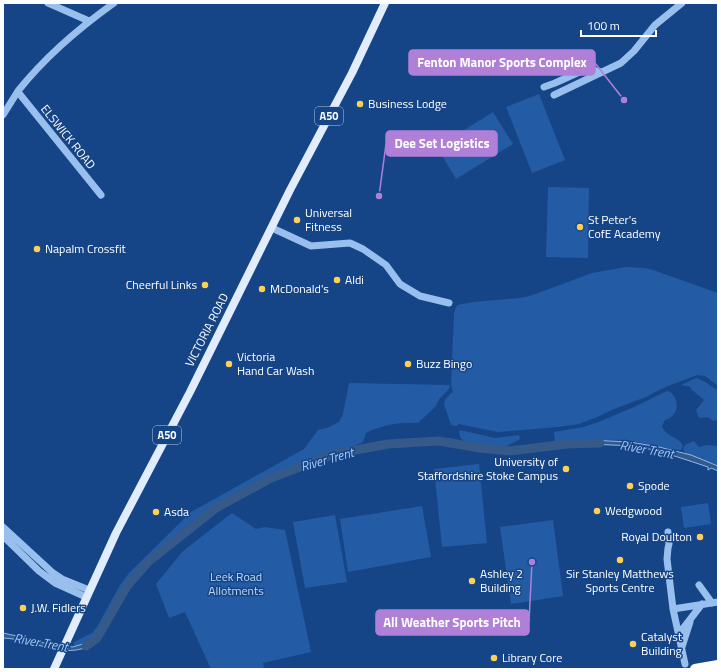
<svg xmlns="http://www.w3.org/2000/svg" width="721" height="672" font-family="'Titillium Web',sans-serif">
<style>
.green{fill:#235ca4}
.water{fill:#355989;stroke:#8bbaf2}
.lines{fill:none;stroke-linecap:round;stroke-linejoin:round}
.river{stroke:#355989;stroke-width:9}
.minor{stroke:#99bfee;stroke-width:7}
.major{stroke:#e1ecff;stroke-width:8}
.highway{stroke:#fff;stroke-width:10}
.poi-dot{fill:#ffd057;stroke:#154586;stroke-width:1.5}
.labels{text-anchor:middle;stroke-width:3;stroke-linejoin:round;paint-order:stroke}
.shield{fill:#154586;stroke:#b9c7db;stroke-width:1}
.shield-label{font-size:11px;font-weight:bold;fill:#fff}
.poi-label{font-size:12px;fill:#fff;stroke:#154586;text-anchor:start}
.street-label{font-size:12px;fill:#fff;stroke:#154586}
.park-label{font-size:12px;fill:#bfdafb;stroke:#154586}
.water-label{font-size:13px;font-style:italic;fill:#a5c9f6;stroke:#154586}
.leader{fill:none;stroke:#b080d9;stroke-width:1.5}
.callout-dot{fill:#b080d9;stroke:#154586;stroke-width:1.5}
.callout{fill:#b080d9;stroke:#b080d9;stroke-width:1.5}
.callout-label{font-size:13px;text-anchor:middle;font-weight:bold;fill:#fff}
</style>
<rect width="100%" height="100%" fill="#154586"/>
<path class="green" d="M 539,94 L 565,160 L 532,173 L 506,107 Z
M 493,112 L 513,144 L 456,179 L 437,147 Z
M 548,187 L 589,188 L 588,258 L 546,257 Z
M 626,267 L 644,268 L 653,270 L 718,293 L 718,386 L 705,376 L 697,375 L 663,388 L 646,397 L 614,409 L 595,418 L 579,424 L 558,427 L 498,432 L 458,424 L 457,426 L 451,425 L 444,404 L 445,400 L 451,393 L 453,393 L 451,384 L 454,313 L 457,305 L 474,302 L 519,298 L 530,296 L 592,273 Z
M 696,378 C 703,379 711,387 718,390 L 718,420 L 713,421 L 708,417 L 699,418 L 696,410 L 704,400 L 691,389 L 691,387 L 681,385 Z
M 349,383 L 450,385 L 449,389 L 440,398 L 435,407 L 418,423 C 400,422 381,425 366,433 L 363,442 C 348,449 332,451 317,457 C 274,472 229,492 194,520 C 173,537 145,559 129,580 C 118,595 111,613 100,629 C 97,633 94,638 90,641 C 85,644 79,645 74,647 L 74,642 L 92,633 L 97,627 L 120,585 L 129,573 L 191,512 L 304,449 L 318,430 L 327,428 L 339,422 L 343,414 Z
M 667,391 C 678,394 680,411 671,417 C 669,419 667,419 665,420 L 662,426 C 665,437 679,436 683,446 L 681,450 C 661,450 642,441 623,440 C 600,438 578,445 555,441 L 554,432 L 583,427 L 596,423 L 634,407 Z
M 460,430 L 495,438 L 519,435 L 520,439 C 515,443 510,443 506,447 C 491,448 474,446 461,439 L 459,433 Z
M 694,441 L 699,447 L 707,445 L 718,446 L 718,465 L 686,454 L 683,449 L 685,445 Z
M 479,464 L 487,543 L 442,547 L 434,469 Z
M 708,503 L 711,524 L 684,528 L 681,507 Z
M 422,506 L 431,557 L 348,572 L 340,519 Z
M 232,513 L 256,529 L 265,527 L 285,530 L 311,652 L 263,663 L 264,669 L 211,669 L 185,612 L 169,618 L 156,584 L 183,551 Z
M 335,515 L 347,582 L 305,588 L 293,522 Z
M 553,520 L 563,596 L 511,604 L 500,527 Z"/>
<path class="water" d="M 589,440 L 630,442 L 659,447 L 691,455 L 718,466 L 718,471 L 711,468 L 708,470 L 708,467 C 687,460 667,453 645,448 C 627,445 608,445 589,444 Z
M 3,633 L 31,639 L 44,643 L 73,647 L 86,643 L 92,639 L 99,639 C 71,665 35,639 3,638 Z"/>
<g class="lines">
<path class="river" d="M 86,646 L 97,638 L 127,586 L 148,562 L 216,508 L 271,478 L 334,454 L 388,444 L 439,441 L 480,448 L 509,451 L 567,444 L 600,443"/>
<path class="minor" d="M 48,3 L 89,21
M 544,87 L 555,83 L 586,69 L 602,72
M 18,92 L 101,195
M 554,95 L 621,63 L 634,51 L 655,25 L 682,3
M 3,115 C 8,107 13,99 18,91 C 45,57 79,28 114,3
M 272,228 L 311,246 L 350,243 L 363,249 L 386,265 L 400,284 L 420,296 L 449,303
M 3,527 L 53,573 L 62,579 L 89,590
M 668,532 L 669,544 L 668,548 L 667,559 L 673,609 L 685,664
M 3,536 L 39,571 L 55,583 L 86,597
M 699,585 L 712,603
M 673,609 L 718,602
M 678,635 L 702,604
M 681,650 L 690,622"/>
<path class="major" d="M 54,669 L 116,533 L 190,392 L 290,190 L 352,73 L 385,3"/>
<path class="highway" d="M 695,669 L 718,665"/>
</g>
<g class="poi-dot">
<circle cx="360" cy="104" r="4"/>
<circle cx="297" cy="220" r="4"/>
<circle cx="580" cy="227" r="4"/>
<circle cx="37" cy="249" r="4"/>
<circle cx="337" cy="280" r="4"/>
<circle cx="205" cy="285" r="4"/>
<circle cx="262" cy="289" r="4"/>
<circle cx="229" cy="364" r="4"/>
<circle cx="408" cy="364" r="4"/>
<circle cx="566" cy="469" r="4"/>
<circle cx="630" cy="486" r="4"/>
<circle cx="597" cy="511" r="4"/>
<circle cx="156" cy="512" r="4"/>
<circle cx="700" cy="537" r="4"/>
<circle cx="620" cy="560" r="4"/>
<circle cx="472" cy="581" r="4"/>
<circle cx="23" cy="608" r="4"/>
<circle cx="633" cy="644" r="4"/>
<circle cx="494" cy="658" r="4"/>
</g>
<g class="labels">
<g class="shield">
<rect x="315" y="107" width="28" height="18" rx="3"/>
<rect x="153" y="426" width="28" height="18" rx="3"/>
</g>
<g class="shield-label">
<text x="329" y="120">A50</text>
<text x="167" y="439">A50</text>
</g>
<g class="poi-label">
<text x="368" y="108">Business Lodge</text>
<text x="305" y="217">Universal<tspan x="305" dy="14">Fitness</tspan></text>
<text x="588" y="224">St Peter's<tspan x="588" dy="14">CofE Academy</tspan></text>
<text x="45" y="253">Napalm Crossfit</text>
<text x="345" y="284">Aldi</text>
<text x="197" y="289" text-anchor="end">Cheerful Links</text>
<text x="270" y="293">McDonald's</text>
<text x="237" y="361">Victoria<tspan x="237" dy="14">Hand Car Wash</tspan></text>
<text x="416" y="368">Buzz Bingo</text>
<text x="558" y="466" text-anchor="end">University of<tspan x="558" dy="14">Staffordshire Stoke Campus</tspan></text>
<text x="638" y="490">Spode</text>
<text x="605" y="515">Wedgwood</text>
<text x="164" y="516">Asda</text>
<text x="692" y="541" text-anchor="end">Royal Doulton</text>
<text x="480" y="578">Ashley 2<tspan x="480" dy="14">Building</tspan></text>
<text x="620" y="578" text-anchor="middle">Sir Stanley Matthews<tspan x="620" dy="14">Sports Centre</tspan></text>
<text x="31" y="612">J.W. Fidlers</text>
<text x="641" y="641">Catalyst<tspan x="641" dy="14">Building</tspan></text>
<text x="502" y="662">Library Core</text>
</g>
<g class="street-label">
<text transform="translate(68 137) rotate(51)" y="4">ELSWICK ROAD</text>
<text transform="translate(207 330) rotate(-63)" y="4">VICTORIA ROAD</text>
</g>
<g class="park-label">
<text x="236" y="581">Leek Road<tspan x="236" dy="14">Allotments</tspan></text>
</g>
<g class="water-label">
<text transform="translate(647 449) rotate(10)" y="5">River Trent</text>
<text transform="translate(327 459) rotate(-16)" y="5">River Trent</text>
<text transform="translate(41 642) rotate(10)" y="5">River Trent</text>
</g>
</g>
<path class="leader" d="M624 100L595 63M379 196L386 144M532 562L529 622"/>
<g class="callout-dot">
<circle cx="624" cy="100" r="4"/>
<circle cx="379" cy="196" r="4"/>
<circle cx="532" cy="562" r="4"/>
</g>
<g class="callout">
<rect x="409" y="50" width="186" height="25" rx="4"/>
<rect x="386" y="131" width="111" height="25" rx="4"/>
<rect x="376" y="610" width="153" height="25" rx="4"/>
</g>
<g class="callout-label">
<text x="502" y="67">Fenton Manor Sports Complex</text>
<text x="442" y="148">Dee Set Logistics</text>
<text x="452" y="627">All Weather Sports Pitch</text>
</g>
<rect width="721" height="672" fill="none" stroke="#ffffff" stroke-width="8"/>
<path d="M581 30v6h75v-6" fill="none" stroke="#ffffff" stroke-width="2"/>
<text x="587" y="30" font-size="12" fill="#ffffff" stroke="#154586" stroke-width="3" paint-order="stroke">100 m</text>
</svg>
